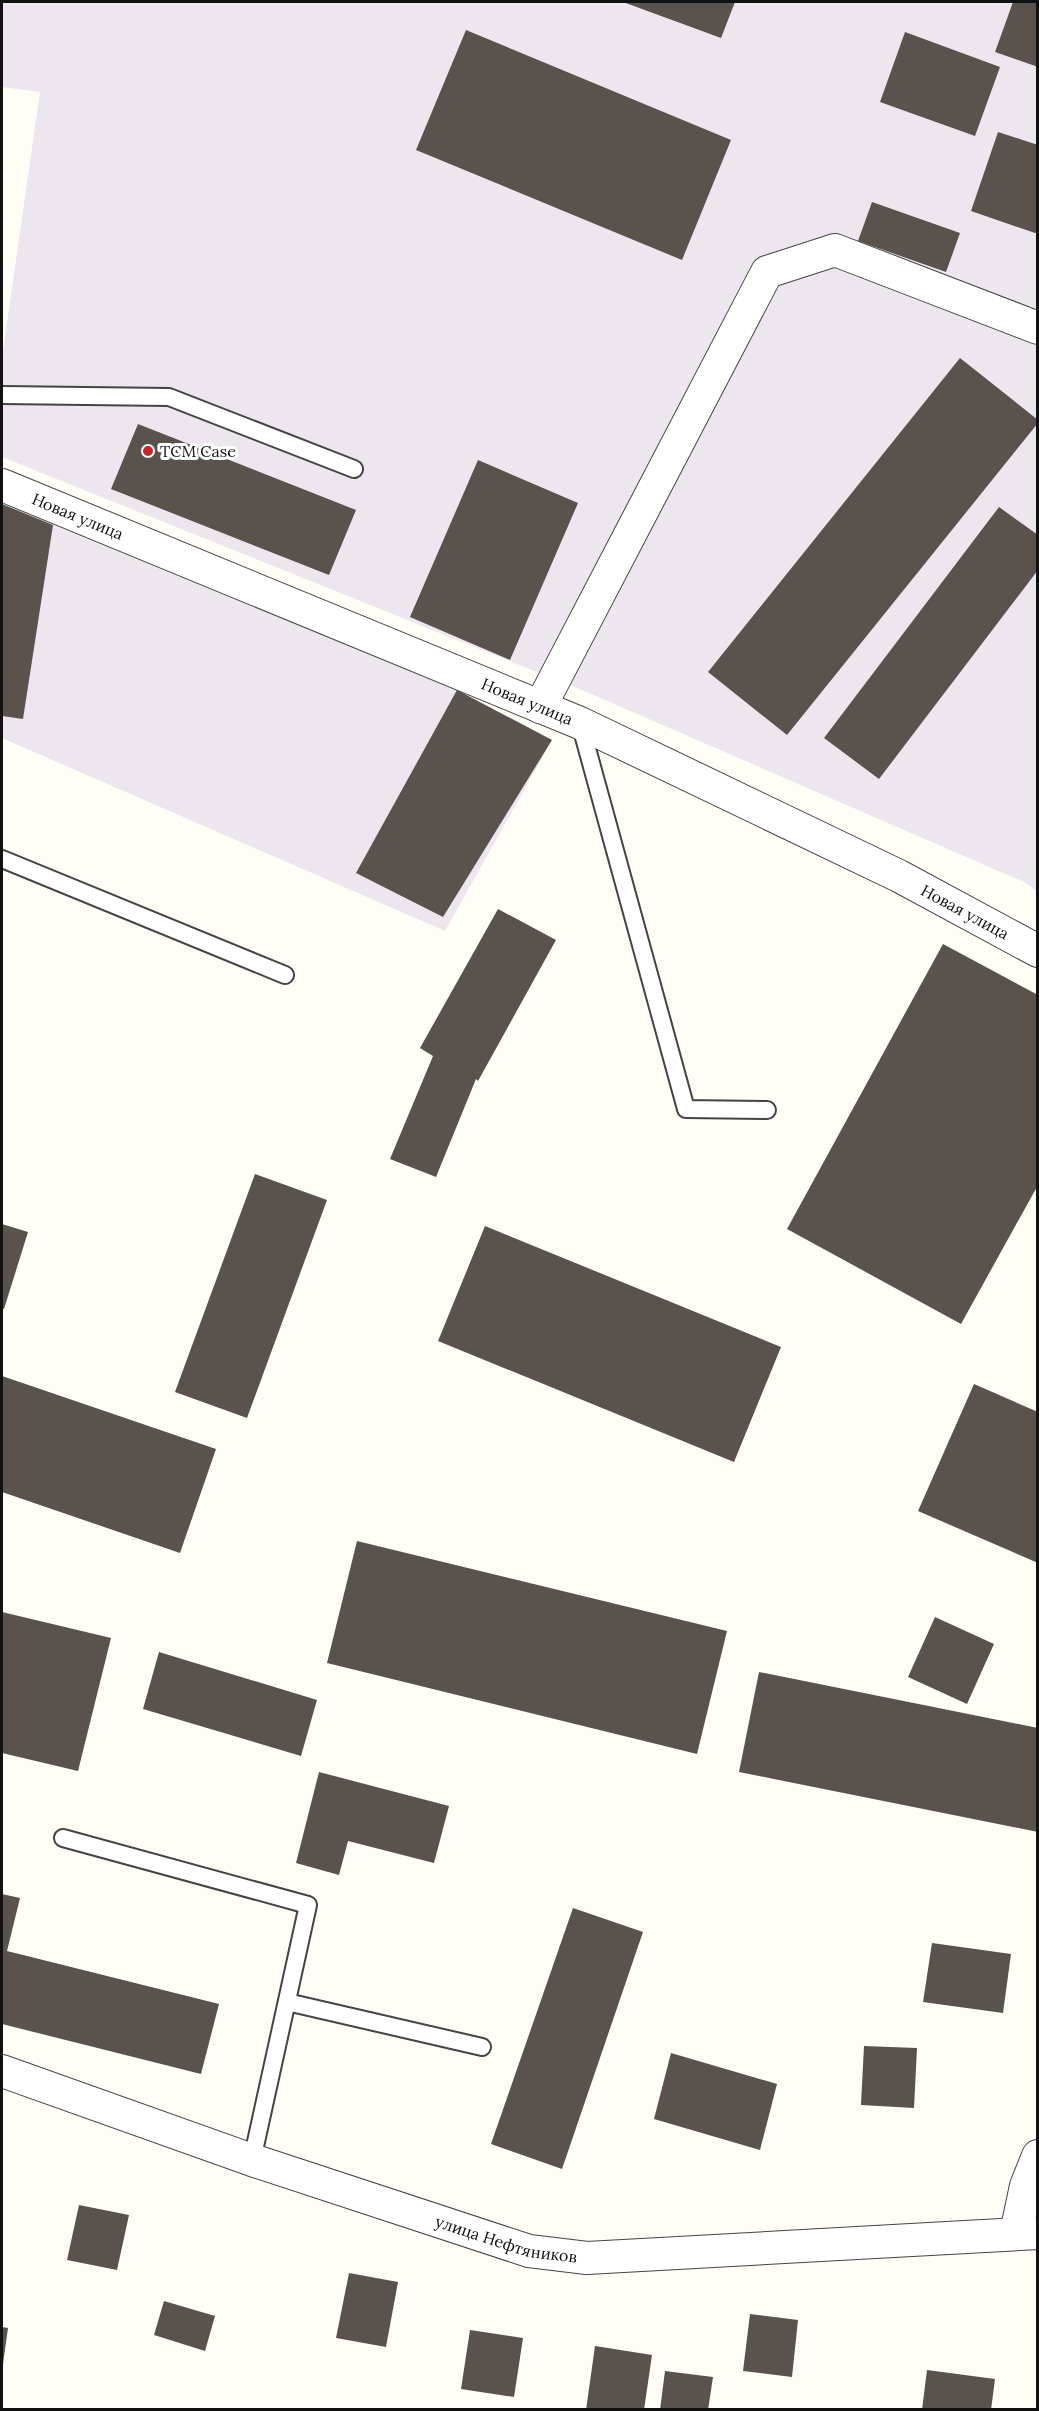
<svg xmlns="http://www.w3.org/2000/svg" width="1039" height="2411" font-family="Lora,serif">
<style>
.industrial{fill:#eee6ef}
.building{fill:#5a524d}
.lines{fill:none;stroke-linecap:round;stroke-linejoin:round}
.lane-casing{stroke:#444;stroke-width:20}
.street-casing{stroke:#444;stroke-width:34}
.lane{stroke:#fff;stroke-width:16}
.street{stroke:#fff;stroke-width:32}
.poi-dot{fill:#c4262e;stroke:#fff;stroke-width:2}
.labels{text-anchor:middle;stroke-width:6;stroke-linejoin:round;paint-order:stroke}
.poi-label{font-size:16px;fill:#111;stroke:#fff;text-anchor:start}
.street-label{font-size:16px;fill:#111;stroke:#fff}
</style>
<rect width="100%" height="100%" fill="#fffdf5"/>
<path class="industrial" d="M 2,2 L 1037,2 L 1037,891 L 1024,882 L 589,693 L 2,457 L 2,358 L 40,92 L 2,87 Z
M 2,504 L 456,690 L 552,740 L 445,931 L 2,738 Z"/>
<path class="building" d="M 623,2 L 735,2 L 721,38 Z
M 1013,2 L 1038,2 L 1038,67 L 995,52 Z
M 466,30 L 731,140 L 682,260 L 416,150 Z
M 905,32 L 1000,67 L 975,136 L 880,102 Z
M 998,132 L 1038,145 L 1038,234 L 971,211 Z
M 872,202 L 960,233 L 946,272 L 858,241 Z
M 960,358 L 1038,420 L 1038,423 L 787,735 L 708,672 Z
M 138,424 L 356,510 L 329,575 L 111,489 Z
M 478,460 L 578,503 L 510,660 L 410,617 Z
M 2,504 L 53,525 L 23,719 L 2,716 Z
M 999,507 L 1038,535 L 1038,570 L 879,779 L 824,738 Z
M 457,690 L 552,740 L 443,917 L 356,873 Z
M 498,909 L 556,940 L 478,1081 L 476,1079 L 436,1177 L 390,1159 L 433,1056 L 420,1048 Z
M 943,944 L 1038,995 L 1038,1185 L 961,1324 L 787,1229 Z
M 255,1174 L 327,1200 L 247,1418 L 175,1392 Z
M 2,1224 L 28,1232 L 4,1309 L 2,1308 Z
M 485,1226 L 781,1347 L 734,1462 L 438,1341 Z
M 2,1376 L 216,1449 L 180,1553 L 2,1492 Z
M 974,1384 L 1038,1412 L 1038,1563 L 918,1511 Z
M 357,1541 L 727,1631 L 697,1754 L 327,1663 Z
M 2,1612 L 111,1638 L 78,1771 L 2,1753 Z
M 935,1617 L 994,1644 L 967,1704 L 908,1677 Z
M 159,1652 L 317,1700 L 301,1756 L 143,1709 Z
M 759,1672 L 1038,1728 L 1038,1832 L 739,1772 Z
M 319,1772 L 449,1806 L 434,1863 L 348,1841 L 339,1875 L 296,1863 Z
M 2,1894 L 20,1898 L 7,1951 L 219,2004 L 201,2074 L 2,2024 Z
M 573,1908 L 643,1932 L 562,2169 L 491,2144 Z
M 932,1943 L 1011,1954 L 1003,2013 L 923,2002 Z
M 864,2046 L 917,2048 L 914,2108 L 861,2105 Z
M 671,2053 L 777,2084 L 760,2150 L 654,2119 Z
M 79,2205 L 129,2215 L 117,2270 L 67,2260 Z
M 349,2273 L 398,2282 L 386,2347 L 336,2338 Z
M 164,2301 L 215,2316 L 205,2351 L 154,2335 Z
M 750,2314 L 798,2320 L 792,2377 L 743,2371 Z
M 2,2327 L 8,2328 L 3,2364 L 2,2364 Z
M 470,2330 L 523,2338 L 514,2397 L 461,2389 Z
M 595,2346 L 652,2355 L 644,2410 L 586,2410 Z
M 927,2370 L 995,2379 L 991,2410 L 922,2410 Z
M 665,2371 L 713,2377 L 708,2410 L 660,2410 Z"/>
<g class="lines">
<g class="lane-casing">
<path id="lane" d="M 2,395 L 169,397 L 354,469
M 580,723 L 686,1109 L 767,1110
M 2,859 L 285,975
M 63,1838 L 308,1905 L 252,2160
M 287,2002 L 482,2047"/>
</g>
<g class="street-casing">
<g id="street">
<path id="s1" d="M 2,485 L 580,723 L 899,876 L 1038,951"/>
<path d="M 540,707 L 767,272 L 835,250 L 1038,328"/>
<path id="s2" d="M 2,2071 L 252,2160 L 529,2251 L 587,2258 L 1038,2233"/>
<path d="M 1016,2233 L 1026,2186 L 1038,2156"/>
</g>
</g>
<use href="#lane" class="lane"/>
<use href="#street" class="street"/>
</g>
<circle class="poi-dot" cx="148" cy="451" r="6"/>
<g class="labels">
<g class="poi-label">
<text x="160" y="457">ТСМ Case</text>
</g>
<g class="street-label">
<text dy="6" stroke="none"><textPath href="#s1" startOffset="82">Новая улица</textPath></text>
<text dy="6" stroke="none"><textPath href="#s1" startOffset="568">Новая улица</textPath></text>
<text dy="6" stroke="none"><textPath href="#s1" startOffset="1054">Новая улица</textPath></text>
<text dy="6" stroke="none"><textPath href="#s2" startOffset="532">улица Нефтяников</textPath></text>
</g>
</g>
<rect width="1039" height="2411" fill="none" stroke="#111111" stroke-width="6"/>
</svg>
